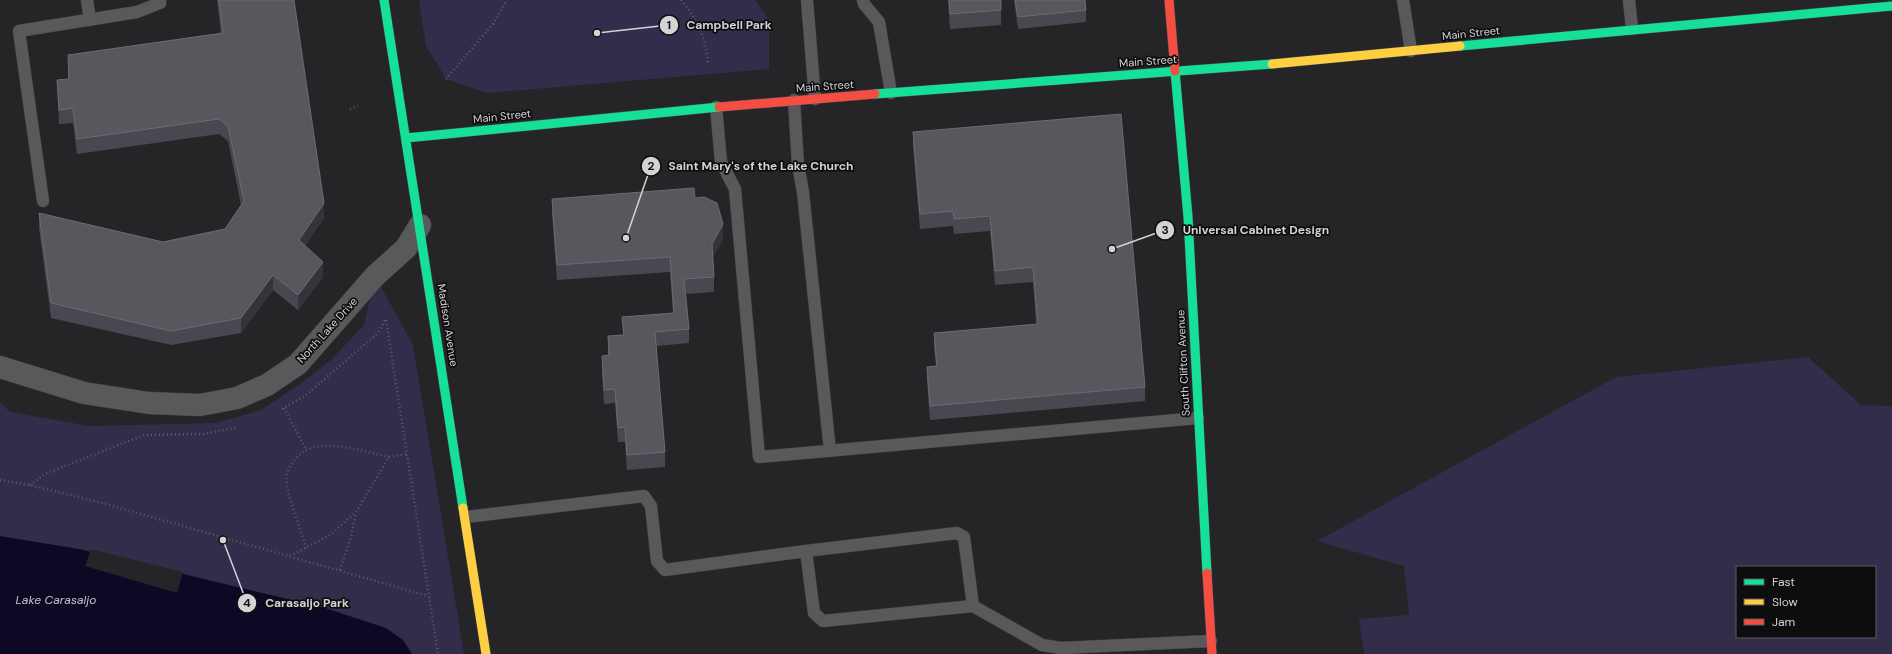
<svg xmlns="http://www.w3.org/2000/svg" width="1892" height="654" font-family="'DM Sans',sans-serif">
<style>
.green{fill:#312d4a;fill-rule:evenodd}
.water{fill:#0f0825}
.pier{fill:#252527}
.lines{fill:none;stroke-linecap:round;stroke-linejoin:round}
.lane-casing{stroke:#414143;stroke-width:13}
.street-casing{stroke:#414143;stroke-width:23}
.fast-casing{stroke:#414143;stroke-width:10}
.slow-casing{stroke:#414143;stroke-width:10}
.jam-casing{stroke:#414143;stroke-width:10}
.path{stroke:#5e5e60;stroke-width:2.5;stroke-dasharray:1 3;stroke-linecap:butt}
.lane{stroke:#59595b;stroke-width:12}
.street{stroke:#59595b;stroke-width:22}
.fast{stroke:#16e098;stroke-width:9}
.slow{stroke:#ffcf43;stroke-width:9}
.jam{stroke:#f24e42;stroke-width:9}
.wall{fill:#484850}
.shaded-wall{fill:#34343a}
.building{fill:#57575e;stroke:#6b6b71}
.labels{text-anchor:middle;stroke-width:3.5;stroke-linejoin:round;paint-order:stroke}
.street-label{font-size:11px;fill:#d3d3d6;stroke:#0d0d0f}
.water-label{font-size:12px;font-style:italic;fill:#c1bafe;stroke:#0d0d0f}
.leader{fill:none;stroke:#d3d3d6;stroke-width:1.5}
.callout-dot{fill:#d3d3d6;stroke:#0d0d0f;stroke-width:1.5}
.mark-label{font-size:12px;text-anchor:middle;font-weight:bold;fill:#111}
.callout-label{font-size:12px;text-anchor:middle;font-weight:bold;fill:#d3d3d6;stroke:#0d0d0f;stroke-width:3.5;stroke-linejoin:round;paint-order:stroke}
</style>
<rect width="100%" height="100%" fill="#252527"/>
<path class="green" d="M 419,0 L 755,0 L 769,20 L 769,69 L 487,93 L 446,79 L 426,46 Z
M 375,276 L 413,345 L 464,654 L 0,654 L 0,402 L 10,412 L 90,426 L 215,423 L 261,410 L 300,384 L 332,359 L 364,325 Z
M 1808,357 L 1861,405 L 1892,406 L 1892,654 L 1364,654 L 1359,619 L 1409,615 L 1404,566 L 1317,541 L 1616,377 ZM 1737,567 L 1875,567 L 1875,637 L 1737,637 Z"/>
<path class="water" d="M 0,536 L 79,549 L 325,608 L 386,628 L 403,640 L 412,654 L 0,654 Z"/>
<path class="pier" d="M 91,549 L 183,572 L 177,593 L 85,566 Z"/>
<g class="lines">
<g class="lane-casing">
<path id="lane" d="M 87,0 L 90,20
M 807,0 L 815,99
M 863,0 L 864,4 L 879,22 L 891,93
M 1403,0 L 1411,51
M 1629,0 L 1632,29
M 794,100 L 798,165 L 803,192 L 830,451
M 716,107 L 721,162 L 735,189 L 759,457 L 1198,418
M 43,201 L 19,31 L 137,12 L 160,3 L 160,0
M 466,517 L 644,496 L 651,506 L 657,561 L 665,570 L 806,551 L 957,533 L 964,537 L 973,606 L 823,621 L 814,613 L 806,551
M 973,606 L 1042,645 L 1061,648 L 1211,641"/>
</g>
<g class="street-casing">
<path id="street" d="M 0,367 L 84,393 L 149,403 L 200,405 L 237,398 L 267,385 L 298,364 L 375,276 L 406,248 L 420,225"/>
</g>
<g class="fast-casing">
<path id="fast" d="M 384,0 L 463,508
M 1460,46 L 1892,6
M 1175,71 L 1188,217 L 1207,573
M 875,94 L 1272,64
M 406,138 L 719,107"/>
</g>
<g class="slow-casing">
<path id="slow" d="M 1272,64 L 1460,46
M 463,508 L 486,654"/>
</g>
<g class="jam-casing">
<path id="jam" d="M 1169,0 L 1175,71
M 719,107 L 875,94
M 1207,573 L 1212,654"/>
</g>
<path class="path" d="M 681,0 C 697,19 706,38 708,63
M 446,79 L 493,24 L 507,0
M 350,109 L 358,106
M 284,408 L 306,449
M 282,409 L 306,395 L 378,333 L 386,319 L 438,654
M 0,480 L 30,485 L 106,504 L 428,596
M 30,485 L 45,474 L 144,435 L 204,434 L 238,427
M 306,548 C 301,529 289,502 287,483 C 285,475 289,467 294,461 C 313,433 361,451 389,457
M 290,556 L 330,535 L 356,512 L 389,457 L 407,454
M 340,570 L 351,537 L 356,513"/>
<use href="#lane" class="lane"/>
<use href="#street" class="street"/>
<use href="#fast" class="fast"/>
<use href="#slow" class="slow"/>
<use href="#jam" class="jam"/>
</g>
<path class="wall" d="M 217,0 L 294,0 L 324,218 L 305,246 L 323,277 L 298,310 L 273,290 L 241,333 L 171,345 L 51,318 L 39,228 L 39,213 L 163,242 L 225,229 L 241,205 L 228,141 L 219,134 L 77,154 L 73,123 L 59,124 L 57,80 L 68,79 L 68,55 L 221,33 Z
M 948,0 L 1001,0 L 1001,25 L 950,29 Z
M 1014,0 L 1085,0 L 1086,10 L 1086,22 L 1018,29 Z
M 913,132 L 1145,387 L 1145,401 L 930,420 L 927,381 L 927,367 L 936,366 L 934,348 L 934,333 L 1036,324 L 1033,282 L 995,285 L 990,231 L 954,234 L 953,226 L 920,229 L 913,147 Z
M 695,198 L 723,239 L 713,257 L 714,277 L 714,292 L 686,294 L 689,329 L 689,343 L 656,346 L 665,452 L 665,467 L 627,470 L 625,442 L 618,442 L 615,403 L 604,404 L 602,371 L 602,356 L 608,355 L 608,336 L 623,335 L 622,317 L 673,313 L 670,272 L 557,280 L 552,214 L 552,199 Z"/>
<path class="shaded-wall" d="M 324,203 L 324,218 L 299,255 L 299,240 Z
M 723,224 L 723,239 L 712,259 L 712,244 Z
M 323,262 L 323,277 L 298,310 L 298,295 Z
M 273,275 L 273,290 L 241,333 L 241,318 Z"/>
<path class="building" d="M 219,0 L 294,0 L 324,203 L 299,240 L 323,262 L 298,295 L 273,275 L 241,318 L 171,331 L 51,303 L 39,213 L 163,242 L 225,229 L 244,201 L 228,126 L 219,119 L 77,139 L 73,108 L 59,110 L 57,80 L 69,79 L 68,55 L 223,33 Z
M 949,0 L 1001,0 L 1001,10 L 950,14 Z
M 1015,0 L 1085,0 L 1086,10 L 1018,17 Z
M 1121,114 L 1145,387 L 930,406 L 927,367 L 937,366 L 934,333 L 1038,324 L 1033,267 L 995,271 L 990,216 L 954,219 L 953,211 L 920,214 L 913,132 Z
M 694,188 L 695,198 L 704,197 L 717,203 L 723,224 L 712,244 L 714,277 L 684,279 L 689,329 L 655,332 L 665,452 L 627,455 L 625,427 L 618,428 L 615,389 L 604,390 L 602,356 L 609,355 L 608,336 L 624,335 L 622,317 L 674,313 L 670,257 L 557,265 L 552,199 Z"/>
<g class="labels">
<g class="street-label">
<text transform="translate(1471 33) rotate(-6)" y="4">Main Street</text>
<text transform="translate(1148 61) rotate(-4)" y="4">Main Street</text>
<text transform="translate(825 86) rotate(-4)" y="4">Main Street</text>
<text transform="translate(502 116) rotate(-6)" y="4">Main Street</text>
<text transform="translate(448 325) rotate(81)" y="4">Madison Avenue</text>
<text transform="translate(327 330) rotate(-48)" y="4">North Lake Drive</text>
<text transform="translate(1183 363) rotate(-93)" y="4">South Clifton Avenue</text>
</g>
<g class="water-label">
<text x="56" y="604">Lake Carasaljo</text>
</g>
</g>
<path class="leader" d="M597 33L669 25M626 238L651 166M1112 249L1165 230M223 540L247 603"/>
<g class="callout-dot">
<circle cx="597" cy="33" r="4"/>
<circle cx="626" cy="238" r="4"/>
<circle cx="1112" cy="249" r="4"/>
<circle cx="223" cy="540" r="4"/>
<circle cx="669" cy="25" r="10"/>
<circle cx="651" cy="166" r="10"/>
<circle cx="1165" cy="230" r="10"/>
<circle cx="247" cy="603" r="10"/>
</g>
<g class="mark-label">
<text x="669" y="29">1</text>
<text x="651" y="170">2</text>
<text x="1165" y="234">3</text>
<text x="247" y="607">4</text>
</g>
<g class="callout-label">
<text x="729" y="29">Campbell Park</text>
<text x="761" y="170">Saint Mary's of the Lake Church</text>
<text x="1256" y="234">Universal Cabinet Design</text>
<text x="307" y="607">Carasaljo Park</text>
</g>
<rect x="1736" y="566" width="140" height="72" fill="#0d0d0f" stroke="#5c5c5f"/>
<rect x="1744" y="579" width="20" height="6" fill="#16e098" stroke="#5c5c5f"/>
<text x="1772" y="586" font-size="12" fill="#d3d3d6">Fast</text>
<rect x="1744" y="599" width="20" height="6" fill="#ffcf43" stroke="#5c5c5f"/>
<text x="1772" y="606" font-size="12" fill="#d3d3d6">Slow</text>
<rect x="1744" y="619" width="20" height="6" fill="#f24e42" stroke="#5c5c5f"/>
<text x="1772" y="626" font-size="12" fill="#d3d3d6">Jam</text>
</svg>
